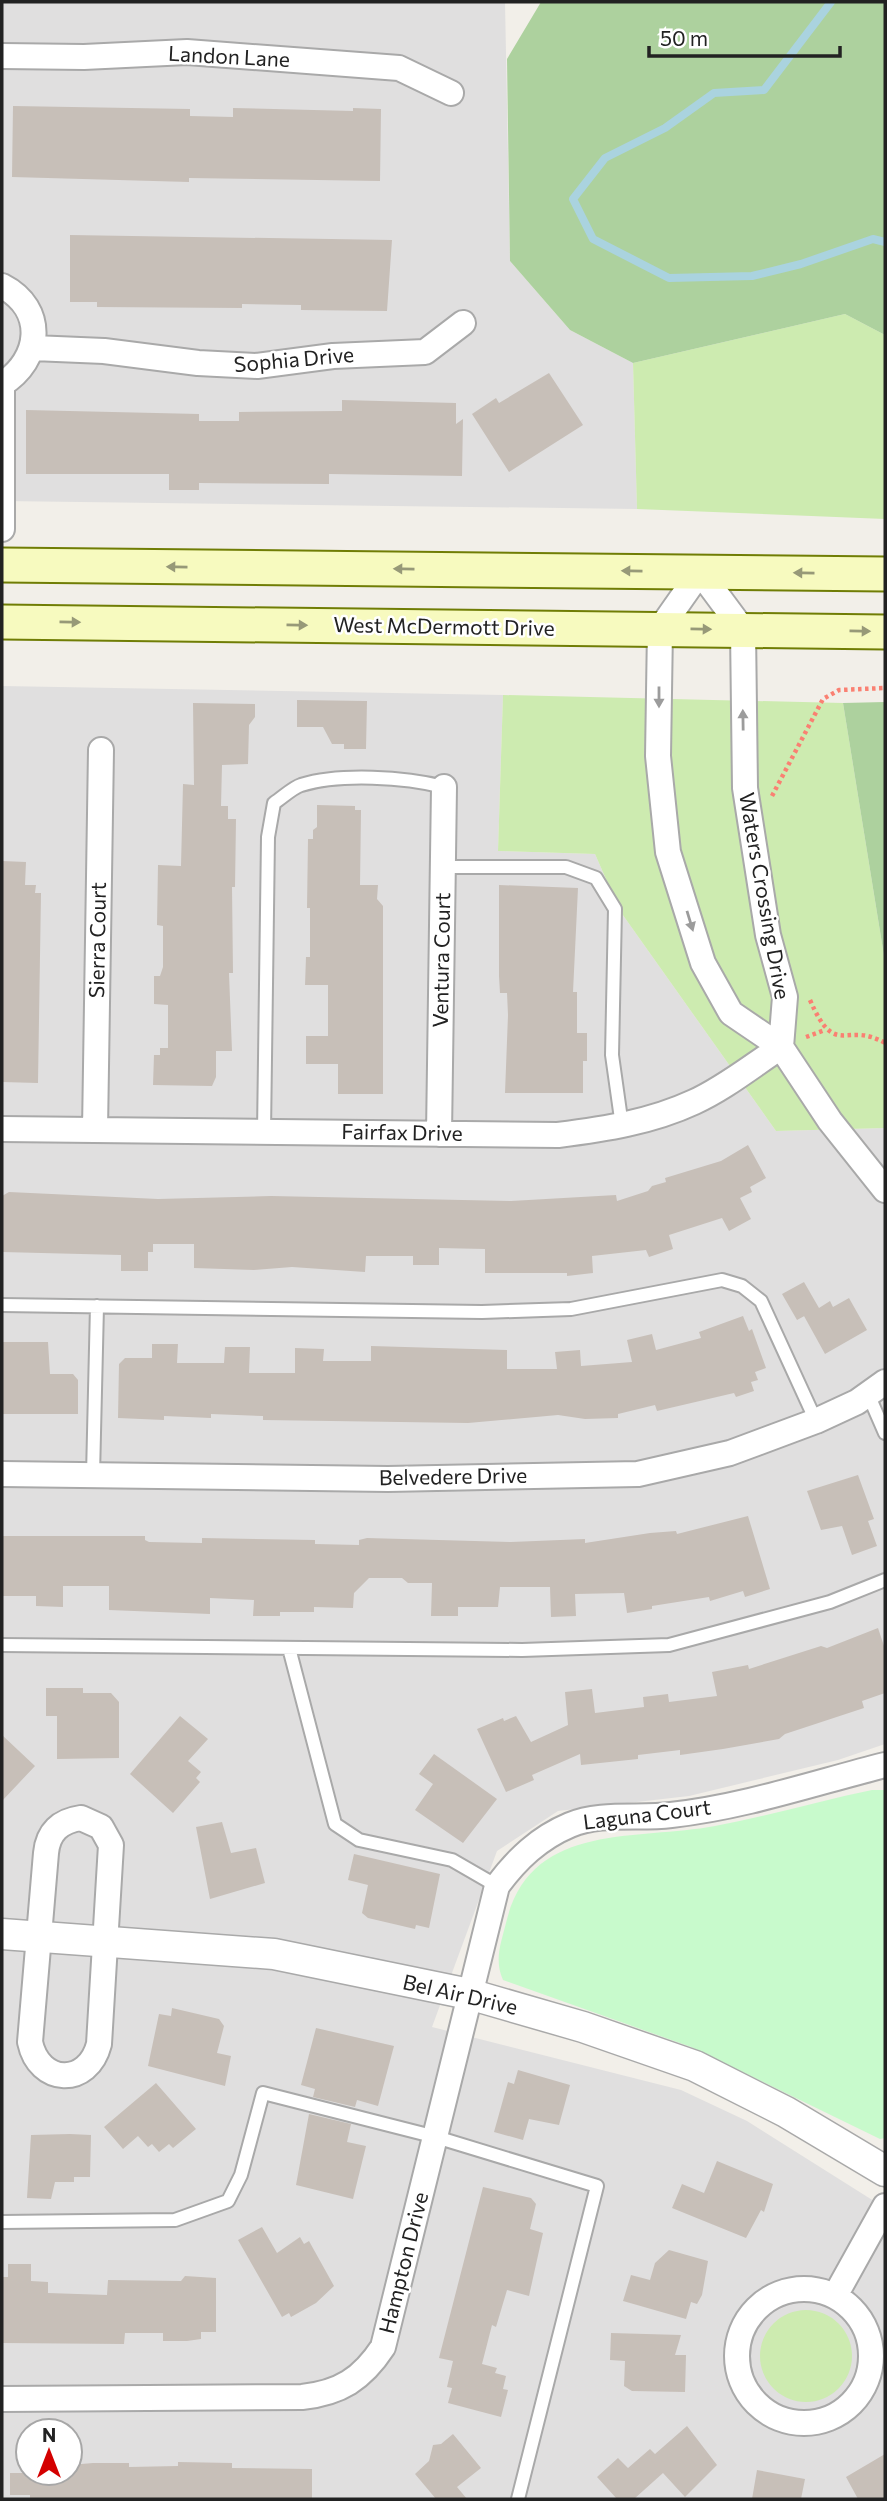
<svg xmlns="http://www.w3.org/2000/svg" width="887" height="2501" font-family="Commissioner,sans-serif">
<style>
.residential{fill:#e0dfdf;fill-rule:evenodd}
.grass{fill:#cdebb0}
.forest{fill:#add19e}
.park{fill:#c8facc}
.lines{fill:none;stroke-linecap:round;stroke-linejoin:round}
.stream{stroke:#aad3df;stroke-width:8}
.building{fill:#c7bfb8}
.service-casing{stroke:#a9a9a9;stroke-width:16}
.minor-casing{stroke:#a9a9a9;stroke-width:28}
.tertiary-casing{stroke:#a9a9a9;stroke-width:33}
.secondary-casing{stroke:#707d05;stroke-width:37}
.path{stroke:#fa8072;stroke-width:4.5;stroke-dasharray:3.5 3.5;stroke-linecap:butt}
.service{stroke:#fff;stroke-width:12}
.minor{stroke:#fff;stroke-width:24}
.tertiary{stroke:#fff;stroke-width:30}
.secondary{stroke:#f7fabf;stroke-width:33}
.oneway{fill:#979978}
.oneway2{fill:#9c9c9c}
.labels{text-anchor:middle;stroke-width:5;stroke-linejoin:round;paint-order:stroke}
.street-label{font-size:21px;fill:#222;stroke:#fff}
</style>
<rect width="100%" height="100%" fill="#f2efe9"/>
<path class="residential" d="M 2,2 L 505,2 L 510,261 L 570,330 L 633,363 L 637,509 L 2,501 Z
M 2,686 L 503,695 L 498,851 L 595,854 L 620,911 L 776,1131 L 885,1128 L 885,1744 L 838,1760 L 689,1796 L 558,1811 L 497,1851 L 432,2027 L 681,2090 L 747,2121 L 885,2208 L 885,2499 L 2,2499 ZM 28,2431 L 70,2431 L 70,2473 L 28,2473 Z"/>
<path class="grass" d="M 845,314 L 885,335 L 885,519 L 637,509 L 633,363 Z
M 503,695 L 843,703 L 885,962 L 885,1128 L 776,1131 L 620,911 L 595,854 L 498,851 Z
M760 2356a46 46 0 1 1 92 0a46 46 0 1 1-92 0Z"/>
<path class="forest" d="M 541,2 L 885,2 L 885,335 L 845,314 L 633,363 L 570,330 L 510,261 L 507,59 Z
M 885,702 L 885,962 L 843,703 Z"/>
<path class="park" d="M 872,1790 L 885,1790 L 885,2138 L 880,2139 L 691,2047 L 503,1980 C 494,1960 501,1943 506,1923 C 530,1821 635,1841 715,1826 C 768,1816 819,1801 872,1790 Z"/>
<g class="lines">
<path class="stream" d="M 831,2 L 764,90 L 714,93 L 665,128 L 605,158 L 573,199 L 593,239 L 669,278 L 752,276 L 801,264 L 873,239 L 885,242"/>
</g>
<path class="building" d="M 13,106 L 190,109 L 190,116 L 233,117 L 233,108 L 353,111 L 353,108 L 381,109 L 380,181 L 189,178 L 189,182 L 12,177 Z
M 70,235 L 392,240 L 387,311 L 301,310 L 301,305 L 242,304 L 242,308 L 97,307 L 97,302 L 70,302 Z
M 549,373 L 583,425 L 509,472 L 472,414 L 496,398 L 499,403 Z
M 342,400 L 456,403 L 456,424 L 463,419 L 462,476 L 329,474 L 329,484 L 199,483 L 199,490 L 169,490 L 169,474 L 26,474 L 26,410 L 199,414 L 199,421 L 239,421 L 239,412 L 342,411 Z
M 297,700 L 367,701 L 366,749 L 344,749 L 344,744 L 332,744 L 323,727 L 297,727 Z
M 193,703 L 255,704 L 255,717 L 249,725 L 248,764 L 222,765 L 221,806 L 228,806 L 228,819 L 236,819 L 235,887 L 232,887 L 233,973 L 229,973 L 232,1051 L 216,1051 L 216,1077 L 212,1086 L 153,1085 L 154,1055 L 160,1055 L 160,1048 L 168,1048 L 168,1005 L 154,1004 L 154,976 L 160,976 L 163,967 L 163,926 L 157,925 L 158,865 L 181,866 L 183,784 L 194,785 Z
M 317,805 L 355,806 L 355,810 L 361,810 L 360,885 L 378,885 L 377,899 L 383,906 L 383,1094 L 338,1094 L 338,1064 L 306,1064 L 306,1036 L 328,1036 L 328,985 L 305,985 L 306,957 L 310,957 L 310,908 L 307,908 L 308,839 L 313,839 L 313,830 L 317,827 Z
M 2,861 L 26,862 L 25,885 L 36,885 L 35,893 L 41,893 L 38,1083 L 2,1082 Z
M 499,885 L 578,888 L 573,992 L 577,992 L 577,1033 L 587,1033 L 587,1061 L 583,1061 L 583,1093 L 505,1093 L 508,1015 L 507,993 L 500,993 L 499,976 Z
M 748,1145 L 766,1178 L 750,1187 L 752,1192 L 740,1198 L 751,1219 L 729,1231 L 722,1218 L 669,1235 L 673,1249 L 649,1257 L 646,1250 L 592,1256 L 593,1273 L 567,1276 L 567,1273 L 485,1273 L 485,1249 L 439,1248 L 439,1265 L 413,1265 L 413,1256 L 366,1256 L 365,1272 L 292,1267 L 254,1270 L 194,1268 L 194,1244 L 153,1244 L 153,1252 L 148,1252 L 148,1271 L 121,1271 L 121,1255 L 2,1252 L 2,1196 L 9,1192 L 158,1199 L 271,1196 L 511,1201 L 616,1195 L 617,1201 L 648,1191 L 652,1186 L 666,1182 L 665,1178 L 721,1161 Z
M 804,1282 L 819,1308 L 830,1301 L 833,1307 L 849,1298 L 867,1330 L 825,1354 L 804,1316 L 808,1314 L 797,1320 L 782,1294 Z
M 743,1316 L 749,1331 L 752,1329 L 766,1368 L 755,1372 L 758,1380 L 751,1382 L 754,1391 L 736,1397 L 734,1393 L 657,1411 L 655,1405 L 618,1414 L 618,1418 L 585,1419 L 558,1415 L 468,1423 L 263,1420 L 263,1416 L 211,1414 L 211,1418 L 164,1416 L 164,1420 L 118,1418 L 119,1364 L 125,1358 L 152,1358 L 152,1344 L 178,1344 L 177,1363 L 224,1363 L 225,1347 L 250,1347 L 249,1373 L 295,1373 L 295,1348 L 324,1349 L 323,1361 L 371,1361 L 371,1346 L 507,1350 L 507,1369 L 557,1369 L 555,1352 L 580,1350 L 581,1366 L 632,1362 L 627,1340 L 652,1334 L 656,1350 L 701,1338 L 699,1332 Z
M 2,1342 L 48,1342 L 50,1374 L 73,1374 L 78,1380 L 78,1414 L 2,1414 Z
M 858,1475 L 874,1519 L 868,1521 L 877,1546 L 852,1555 L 842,1526 L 821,1530 L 807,1491 Z
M 748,1516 L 770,1589 L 745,1597 L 743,1591 L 710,1601 L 709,1597 L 652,1606 L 652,1609 L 627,1613 L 624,1593 L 575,1594 L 576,1616 L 551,1617 L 550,1587 L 500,1587 L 498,1607 L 458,1607 L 458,1616 L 431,1616 L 432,1583 L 408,1583 L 402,1578 L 369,1578 L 354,1593 L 353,1608 L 314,1607 L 314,1612 L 280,1612 L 280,1616 L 253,1616 L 254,1600 L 210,1598 L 210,1614 L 109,1610 L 109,1586 L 63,1586 L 63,1607 L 36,1606 L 36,1596 L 3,1596 L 2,1536 L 145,1536 L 145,1540 L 149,1542 L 202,1543 L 202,1538 L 315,1540 L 315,1544 L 359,1545 L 359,1540 L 367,1538 L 511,1542 L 585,1539 L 585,1543 L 650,1533 L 676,1531 L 677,1534 Z
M 878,1628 L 885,1649 L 885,1693 L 862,1701 L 864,1708 L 785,1734 L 779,1739 L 723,1749 L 680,1755 L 680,1750 L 638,1755 L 638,1759 L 581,1765 L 580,1754 L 532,1775 L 534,1780 L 506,1792 L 477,1729 L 503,1718 L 504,1721 L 516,1716 L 531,1742 L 568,1725 L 565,1692 L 592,1689 L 595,1713 L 644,1707 L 643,1697 L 668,1694 L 669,1702 L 717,1696 L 712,1672 L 748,1665 L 749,1669 L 821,1646 L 827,1648 Z
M 46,1688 L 83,1688 L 83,1693 L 111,1693 L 119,1702 L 119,1758 L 57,1759 L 57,1716 L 46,1716 Z
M 180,1716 L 208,1739 L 188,1761 L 201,1772 L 196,1778 L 200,1782 L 173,1813 L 130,1774 Z
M 2,1735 L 35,1766 L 2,1801 Z
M 434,1754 L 497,1799 L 463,1843 L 415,1810 L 433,1784 L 419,1774 Z
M 222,1822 L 231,1853 L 256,1848 L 265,1883 L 210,1899 L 196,1827 Z
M 354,1854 L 440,1874 L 429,1928 L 416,1925 L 415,1929 L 368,1918 L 362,1913 L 368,1885 L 348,1880 Z
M 172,2008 L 219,2019 L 224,2026 L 217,2053 L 231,2056 L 225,2086 L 148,2066 L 159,2014 L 171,2016 Z
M 316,2028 L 394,2046 L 378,2106 L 357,2100 L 355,2107 L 313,2097 L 315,2089 L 301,2085 Z
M 518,2070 L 570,2085 L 559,2125 L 529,2119 L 523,2140 L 494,2132 L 508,2082 L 514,2084 Z
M 156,2083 L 196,2129 L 173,2148 L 169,2144 L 159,2152 L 152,2144 L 148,2147 L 138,2136 L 123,2149 L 104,2127 Z
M 309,2114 L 351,2124 L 347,2142 L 366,2146 L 353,2199 L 296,2185 Z
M 70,2134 L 91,2135 L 90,2177 L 74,2177 L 74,2182 L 55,2182 L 51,2199 L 27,2198 L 31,2135 Z
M 717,2161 L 773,2184 L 764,2212 L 761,2210 L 746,2238 L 672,2208 L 682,2184 L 704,2193 Z
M 483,2187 L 531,2198 L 536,2204 L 530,2229 L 543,2233 L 529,2296 L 507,2290 L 496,2327 L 492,2325 L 482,2364 L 497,2368 L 495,2373 L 506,2376 L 503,2389 L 508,2390 L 501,2417 L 448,2403 L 452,2388 L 447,2387 L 453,2361 L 439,2358 Z
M 262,2227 L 277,2253 L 300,2237 L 304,2244 L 309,2241 L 334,2286 L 316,2303 L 291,2317 L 289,2313 L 282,2317 L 238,2240 Z
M 669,2250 L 708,2261 L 702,2295 L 697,2304 L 691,2302 L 686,2319 L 623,2301 L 631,2275 L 650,2280 L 655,2263 Z
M 8,2264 L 31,2264 L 31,2281 L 48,2282 L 48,2293 L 107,2295 L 108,2280 L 181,2281 L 185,2276 L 216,2278 L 216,2332 L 201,2332 L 201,2339 L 187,2341 L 163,2341 L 163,2333 L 125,2333 L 124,2344 L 2,2343 L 2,2277 L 8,2277 Z
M 611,2333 L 681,2335 L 675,2355 L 686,2355 L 685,2392 L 632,2391 L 624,2386 L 625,2361 L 610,2360 Z
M 687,2426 L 717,2465 L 685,2497 L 663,2473 L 634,2499 L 617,2499 L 597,2477 L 618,2458 L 628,2468 L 650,2449 L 655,2454 Z
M 453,2434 L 481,2468 L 457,2487 L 467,2499 L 436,2499 L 415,2474 L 429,2461 L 433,2445 L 441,2444 Z
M 885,2454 L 885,2499 L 858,2499 L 846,2477 Z
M 178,2462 L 232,2463 L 232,2468 L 312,2469 L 312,2499 L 30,2499 L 30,2495 L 10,2495 L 10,2473 L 70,2473 L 70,2465 L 93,2463 L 129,2463 L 129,2467 L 178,2466 Z
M 757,2470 L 805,2479 L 801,2499 L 752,2499 Z"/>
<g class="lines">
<g class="service-casing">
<path id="service" d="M 443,867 L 566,867 L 596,878 L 615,909 L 612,1055 L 622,1126
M 264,1132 L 268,837 L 274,803 C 282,798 292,788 301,785 C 340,773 405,777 444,787
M 2,1305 L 482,1312 L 571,1309 L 722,1280 L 742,1286 L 761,1301 L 816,1421
M 868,1394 L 885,1433
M 93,1475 L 97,1306
M 2,1645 L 522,1650 L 669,1645 L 830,1602 L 885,1580
M 289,1648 L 335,1824 L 359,1840 L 452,1860 L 497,1886
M 2,2222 L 175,2220 L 228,2201 L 241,2175 L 263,2093 L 436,2137 L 597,2186 L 518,2499"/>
</g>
<g class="minor-casing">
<path id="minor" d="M 2,56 L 84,57 L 187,52 L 399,68 L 451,93
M 2,286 C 47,309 41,360 2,384
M 33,348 L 104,351 L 198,363 L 257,366 L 333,356 L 425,352 L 463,323
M 2,529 L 2,384
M 781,1047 L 785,997 L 768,935 L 745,788 L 743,630 L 700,572 L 660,629 L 658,756 L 668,852 L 703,963 L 731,1013 L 781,1047 L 830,1121 L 885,1190
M 2,1129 L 558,1135 C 605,1129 651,1122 694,1102 C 725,1088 753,1065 781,1047
M 95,1130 L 101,750
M 439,1134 L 444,787
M 2,1474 L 388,1479 L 638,1474 L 730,1453 L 816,1421 L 857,1402 L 885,1382
M 81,1818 L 101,1827 L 111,1845 L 99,2044 C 88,2087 39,2085 30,2042 L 46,1853 C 48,1832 60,1821 81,1818 Z
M737 2356a67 67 0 1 1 134 0a67 67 0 1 1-134 0Z
M 835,2296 L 885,2206
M 2,2399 L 302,2397 C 340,2393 362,2379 383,2347 L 497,1886 C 517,1859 539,1838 570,1825 C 600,1812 639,1819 671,1815 C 744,1807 814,1783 885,1765"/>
</g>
<g class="tertiary-casing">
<path id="tertiary" d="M 2,1934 L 274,1954 L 469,1994 L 583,2027 L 695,2066 L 786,2112 L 885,2171"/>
</g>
<g class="secondary-casing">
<path id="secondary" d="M 2,565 L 885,574
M 2,622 L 885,632"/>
</g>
<path class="path" d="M 772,796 L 823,699 L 839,690 L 885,688
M 810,1000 C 836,1060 845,1020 885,1043
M 806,1037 L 825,1030"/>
<use href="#service" class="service"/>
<use href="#minor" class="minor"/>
<use href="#tertiary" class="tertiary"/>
<use href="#secondary" class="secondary"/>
</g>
<defs><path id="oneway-solid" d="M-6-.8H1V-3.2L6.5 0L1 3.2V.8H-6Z" transform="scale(1.75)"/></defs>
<g class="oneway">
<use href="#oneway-solid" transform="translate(177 567) rotate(-179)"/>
<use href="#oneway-solid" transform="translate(404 569) rotate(-179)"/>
<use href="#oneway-solid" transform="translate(632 571) rotate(-179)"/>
<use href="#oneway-solid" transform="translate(804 573) rotate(-179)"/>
<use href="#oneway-solid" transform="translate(70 622) rotate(1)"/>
<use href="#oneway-solid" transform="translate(297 625) rotate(1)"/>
<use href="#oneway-solid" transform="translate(701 629) rotate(1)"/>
<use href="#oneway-solid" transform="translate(860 631) rotate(1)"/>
</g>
<g class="oneway2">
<use href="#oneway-solid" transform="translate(659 697) rotate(90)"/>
<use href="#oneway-solid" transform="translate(743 720) rotate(-91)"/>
<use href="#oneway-solid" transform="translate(690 921) rotate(73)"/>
</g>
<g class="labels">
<g class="street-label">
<text transform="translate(229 57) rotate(3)" y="7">Landon Lane</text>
<text transform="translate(294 360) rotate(-5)" y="7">Sophia Drive</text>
<text transform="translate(444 627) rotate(1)" y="7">West McDermott Drive</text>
<text transform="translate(764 896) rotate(80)" y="7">Waters Crossing Drive</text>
<text transform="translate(98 940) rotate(-89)" y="7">Sierra Court</text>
<text transform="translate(442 960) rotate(-89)" y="7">Ventura Court</text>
<text transform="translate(402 1133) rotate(1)" y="7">Fairfax Drive</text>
<text transform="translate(453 1477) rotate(-1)" y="7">Belvedere Drive</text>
<text transform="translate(647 1815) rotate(-7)" y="7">Laguna Court</text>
<text transform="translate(460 1995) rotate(13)" y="7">Bel Air Drive</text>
<text transform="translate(404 2263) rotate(-76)" y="7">Hampton Drive</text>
</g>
</g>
<rect width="887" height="2501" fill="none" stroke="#222222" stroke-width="7"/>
<g transform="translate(49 2452)"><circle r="33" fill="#ffffff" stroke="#a7a7a7" stroke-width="2"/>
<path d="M0-5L12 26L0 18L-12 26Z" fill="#d40000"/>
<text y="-10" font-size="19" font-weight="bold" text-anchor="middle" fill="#222222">N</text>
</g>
<path d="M649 46v10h191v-10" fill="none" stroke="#222222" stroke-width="3.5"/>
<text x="660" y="46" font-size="21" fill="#222222" stroke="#ffffff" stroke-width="5" paint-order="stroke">50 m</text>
</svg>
